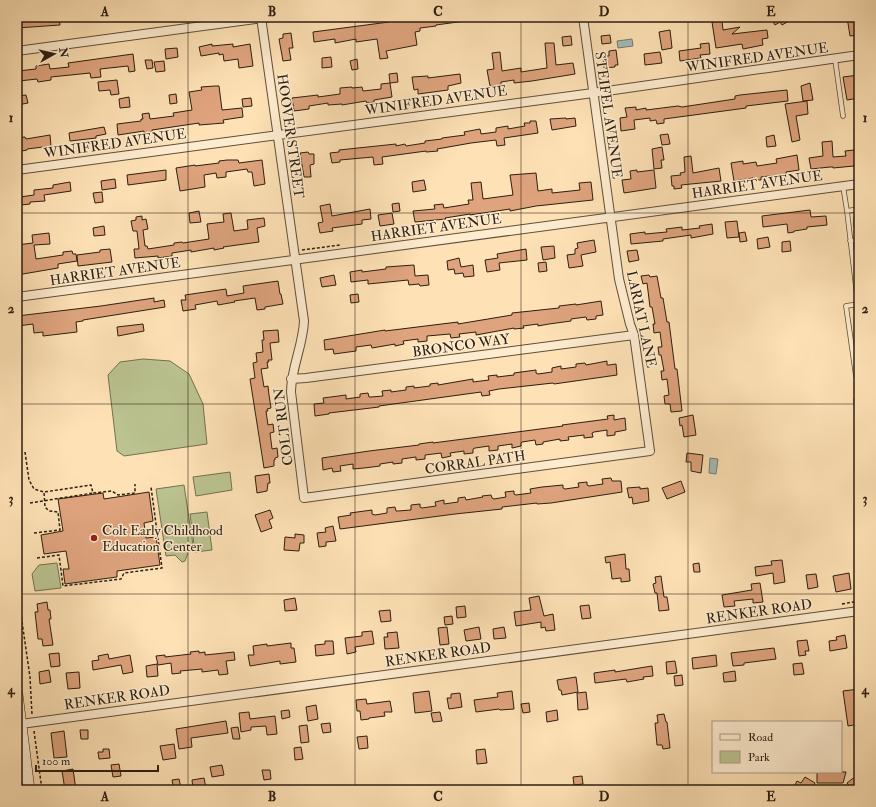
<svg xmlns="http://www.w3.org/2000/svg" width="876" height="807" font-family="'IM FELL Double Pica',serif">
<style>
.green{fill:#bbc491;stroke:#747150}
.water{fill:#a4bcb8;stroke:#747d74}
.building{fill:#dfa47e;stroke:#2c1e0f}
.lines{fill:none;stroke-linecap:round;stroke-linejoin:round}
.lane-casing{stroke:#604f39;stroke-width:5.5}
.street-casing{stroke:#604f39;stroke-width:10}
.secondary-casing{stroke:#2c1e0f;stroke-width:12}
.path{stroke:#2c1e0f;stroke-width:1.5;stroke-dasharray:3 2;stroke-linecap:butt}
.lane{stroke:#feecd0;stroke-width:4}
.street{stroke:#feecd0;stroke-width:8}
.secondary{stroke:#feecd0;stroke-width:11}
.grid{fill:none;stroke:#2c1e0f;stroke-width:1;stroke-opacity:0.55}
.poi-dot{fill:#8f2418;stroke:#feecd0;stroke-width:1.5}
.labels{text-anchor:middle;stroke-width:3;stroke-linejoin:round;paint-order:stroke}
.street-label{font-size:14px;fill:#2c1e0f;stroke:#feecd0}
.poi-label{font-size:14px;fill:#2c1e0f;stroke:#feecd0;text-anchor:start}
.neatline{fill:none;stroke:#2c1e0f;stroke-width:1.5}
.grid-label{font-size:13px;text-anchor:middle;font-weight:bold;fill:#2c1e0f}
</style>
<rect width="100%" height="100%" fill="#fee2b6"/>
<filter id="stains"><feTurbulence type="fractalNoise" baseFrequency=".005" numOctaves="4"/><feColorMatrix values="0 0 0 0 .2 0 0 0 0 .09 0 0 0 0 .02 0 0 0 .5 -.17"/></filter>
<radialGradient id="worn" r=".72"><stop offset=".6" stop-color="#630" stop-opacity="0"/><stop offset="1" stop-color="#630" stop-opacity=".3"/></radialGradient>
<path class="green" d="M 143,359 L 170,361 L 189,374 L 203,404 L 207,444 L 124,456 L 117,451 L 108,375 L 120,362 Z
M 230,472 L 232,490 L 196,496 L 193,477 Z
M 184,485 L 193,545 L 182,547 L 189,550 L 185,561 L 182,562 L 175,555 L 166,556 L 156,489 Z
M 207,512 L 212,550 L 195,552 L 190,514 Z
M 57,563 L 61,588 L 35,591 L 32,574 L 39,565 Z"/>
<path class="water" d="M 632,39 L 633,46 L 618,48 L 617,41 Z
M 710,458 L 718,459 L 716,474 L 709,473 Z"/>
<path class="building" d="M 17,17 L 59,17 L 60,25 L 17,28 Z
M 412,17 L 412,18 L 423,17 L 465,17 L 465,21 L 436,25 L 436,26 L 420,28 L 420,31 L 415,32 L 417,45 L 386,51 L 388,58 L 380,59 L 377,39 L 356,42 L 356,39 L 335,43 L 335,39 L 314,42 L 313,32 L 389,22 L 389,19 Z
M 770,17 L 796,17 L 782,25 L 780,22 L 775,25 Z
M 847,17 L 859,17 L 859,35 L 850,36 Z
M 722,21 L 723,30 L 740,27 L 732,34 L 767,30 L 768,38 L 762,39 L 763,45 L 743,49 L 742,44 L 716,48 L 712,22 Z
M 670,30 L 672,48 L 662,50 L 659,32 Z
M 291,33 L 293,48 L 289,48 L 291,60 L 283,61 L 279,39 L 283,38 L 283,34 Z
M 610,35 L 611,43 L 602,44 L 601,36 Z
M 571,36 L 572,45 L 563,46 L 562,37 Z
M 545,43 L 554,43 L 556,65 L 573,63 L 575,74 L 532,81 L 514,83 L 514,80 L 501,82 L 501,85 L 490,86 L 487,70 L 494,69 L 492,53 L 500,52 L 502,71 L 521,68 L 521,72 L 547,68 Z
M 709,43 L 710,54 L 700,55 L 701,58 L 680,61 L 679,51 L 701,48 L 700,44 Z
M 212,44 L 212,46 L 233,44 L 233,47 L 250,44 L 253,66 L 239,68 L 238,59 L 224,61 L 223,54 L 219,55 L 219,53 L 201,56 L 199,47 Z
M 177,48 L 178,57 L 166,59 L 165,49 Z
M 616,50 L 618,65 L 615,65 L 615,67 L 604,68 L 603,56 L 609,56 L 609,51 Z
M 660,52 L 662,63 L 645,65 L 644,54 Z
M 133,54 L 135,71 L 129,72 L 128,66 L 100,69 L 101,77 L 91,78 L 90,73 L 51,77 L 51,80 L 38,82 L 37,79 L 19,81 L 18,71 L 36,69 L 36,66 L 49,64 L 50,69 L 69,67 L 68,63 Z
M 331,57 L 332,67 L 322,68 L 322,58 Z
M 357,59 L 358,69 L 352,70 L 350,61 Z
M 145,60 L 152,60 L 153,68 L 147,69 Z
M 164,61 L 165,71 L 156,72 L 154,62 Z
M 397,73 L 398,82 L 390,83 L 392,97 L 374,100 L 374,102 L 367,103 L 366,101 L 342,105 L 342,104 L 328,105 L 328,103 L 309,106 L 309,109 L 294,111 L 292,98 L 318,95 L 318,97 L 340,94 L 340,88 L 352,87 L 352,88 L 362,87 L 363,91 L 381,89 L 381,84 L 390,83 L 389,74 Z
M 460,74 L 461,83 L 448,86 L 448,90 L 418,94 L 418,89 L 414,90 L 412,77 L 428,76 L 428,78 Z
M 859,75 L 859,98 L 847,100 L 843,77 Z
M 117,80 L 119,94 L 111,95 L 110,90 L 99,91 L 98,82 Z
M 810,83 L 813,100 L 803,101 L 801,86 Z
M 215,86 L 219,86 L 222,110 L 242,108 L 243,117 L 223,120 L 224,123 L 199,125 L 199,123 L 152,130 L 152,132 L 144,133 L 144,131 L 118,135 L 117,124 L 141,121 L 141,119 L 143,119 L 142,114 L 149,113 L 150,119 L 174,116 L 173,113 L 192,110 L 189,92 L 202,90 L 201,87 Z
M 787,90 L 788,101 L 746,106 L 746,108 L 664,119 L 664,123 L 657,124 L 656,120 L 650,121 L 650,118 L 634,120 L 635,129 L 621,131 L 620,118 L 627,117 L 625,108 L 636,107 L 636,110 L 646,108 L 646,110 L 678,106 L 682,107 L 735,99 L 735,96 L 740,95 Z
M 176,94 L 177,103 L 170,104 L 169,95 Z
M 26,95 L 28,103 L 17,105 L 17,96 Z
M 129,97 L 130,107 L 120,108 L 119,99 Z
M 251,98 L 252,106 L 243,107 L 242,99 Z
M 807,101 L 808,114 L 796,116 L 800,140 L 792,142 L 785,104 Z
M 566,118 L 566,119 L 575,118 L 576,126 L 552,130 L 550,119 Z
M 530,121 L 536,121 L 538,133 L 504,138 L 505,145 L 497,146 L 496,140 L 471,143 L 437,149 L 438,151 L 426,152 L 426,151 L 382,157 L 383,164 L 374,165 L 373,157 L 340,160 L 340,162 L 332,163 L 330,153 L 339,152 L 339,150 L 396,144 L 396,146 L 405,144 L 406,146 L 425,143 L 425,141 L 442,139 L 442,138 L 465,135 L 464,132 L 480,129 L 481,134 L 496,132 L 496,128 L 508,126 L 508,129 L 525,126 L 524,123 L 530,123 Z
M 104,127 L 106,134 L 96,136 L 96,138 L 70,141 L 69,133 Z
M 668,134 L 670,144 L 662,145 L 660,135 Z
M 50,135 L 51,146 L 27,149 L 27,150 L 17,152 L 17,138 L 25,137 L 26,139 Z
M 774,135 L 776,146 L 767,147 L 766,137 Z
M 832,141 L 833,157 L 846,156 L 845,151 L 854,150 L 856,164 L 854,164 L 854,166 L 833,168 L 833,167 L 830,167 L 811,169 L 809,158 L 823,156 L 822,142 Z
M 662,147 L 664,160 L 661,160 L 662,168 L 654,169 L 652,149 Z
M 308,152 L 309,154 L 314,154 L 314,164 L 310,165 L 311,177 L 304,177 L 300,153 Z
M 797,155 L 799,170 L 786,172 L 786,174 L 761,177 L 761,180 L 753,180 L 753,178 L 734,181 L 731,163 L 743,161 L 743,164 L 756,162 L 757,166 L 777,163 L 776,159 Z
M 691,156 L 693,173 L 719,168 L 721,181 L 681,185 L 682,188 L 674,189 L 674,186 L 672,186 L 671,176 L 681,175 L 680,173 L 685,172 L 684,157 Z
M 227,160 L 238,160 L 239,163 L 262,160 L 265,184 L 254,186 L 252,172 L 248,172 L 247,169 L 226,172 L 226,177 L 217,178 L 216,173 L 204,175 L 205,187 L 180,191 L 176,168 L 195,165 L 195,166 L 219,163 L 219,161 Z
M 166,170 L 166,180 L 128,185 L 127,175 Z
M 637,170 L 637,172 L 654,170 L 656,188 L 624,193 L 622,180 L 631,179 L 630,171 Z
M 536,173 L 538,191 L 552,189 L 552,193 L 580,190 L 579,183 L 591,182 L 593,200 L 536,206 L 510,211 L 510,209 L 470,215 L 470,214 L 445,218 L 446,219 L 415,222 L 413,211 L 435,209 L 434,205 L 443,204 L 444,208 L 469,204 L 468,200 L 473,200 L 471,183 L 481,182 L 483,199 L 513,195 L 510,175 Z
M 115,179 L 116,188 L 102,190 L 101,181 Z
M 424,180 L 426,190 L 413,192 L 412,182 Z
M 70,182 L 71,191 L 44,195 L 45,201 L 30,202 L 30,204 L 21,205 L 20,197 L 34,195 L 34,190 L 53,188 L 53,185 Z
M 102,192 L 103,202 L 95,203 L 93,193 Z
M 399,203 L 400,211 L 393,212 L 392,204 Z
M 330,204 L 332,216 L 370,209 L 371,219 L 362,220 L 362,224 L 332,228 L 333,231 L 320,233 L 318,223 L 323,222 L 320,206 Z
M 810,210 L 811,217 L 826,216 L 827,225 L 807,227 L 807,229 L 794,231 L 794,232 L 788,233 L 787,224 L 763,227 L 762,216 Z
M 199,211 L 201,222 L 190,223 L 189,213 Z
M 231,213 L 234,231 L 248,229 L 247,220 L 264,218 L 265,226 L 257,228 L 259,242 L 223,247 L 224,248 L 214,250 L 214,248 L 191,252 L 191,250 L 172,253 L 172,256 L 158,258 L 158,256 L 135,258 L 134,249 L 139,249 L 137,231 L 133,231 L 131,221 L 136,220 L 136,217 L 142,216 L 142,220 L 146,219 L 148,229 L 143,230 L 145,246 L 147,246 L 148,249 L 174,245 L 174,243 L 182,242 L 183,243 L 209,239 L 207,224 L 224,222 L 223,214 Z
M 392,213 L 394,224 L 380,226 L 378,215 Z
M 737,221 L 739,237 L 727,238 L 725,222 Z
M 712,224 L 713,234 L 691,238 L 691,235 L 663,239 L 663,241 L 631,244 L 630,234 L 645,232 L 645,234 L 667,232 L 666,229 L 682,227 L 682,230 L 700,228 L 699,226 Z
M 104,226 L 105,235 L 94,236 L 93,228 Z
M 745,232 L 747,241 L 740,242 L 739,233 Z
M 49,233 L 50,244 L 34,245 L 36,259 L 63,255 L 63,252 L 72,251 L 73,254 L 76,254 L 77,261 L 58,264 L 58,268 L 17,275 L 17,245 L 33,243 L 32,235 Z
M 768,237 L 770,247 L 758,249 L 757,239 Z
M 594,240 L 596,252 L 581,255 L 583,266 L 569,268 L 567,255 L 575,254 L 575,249 L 578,248 L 577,243 Z
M 790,241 L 791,251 L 782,252 L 782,242 Z
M 554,246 L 555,258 L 543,260 L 541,247 Z
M 110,249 L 112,262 L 78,266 L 77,255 L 100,252 L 100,250 Z
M 526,249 L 527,260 L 499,263 L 500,270 L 487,272 L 485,260 L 498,258 L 497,254 Z
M 637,250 L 639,260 L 629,262 L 627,251 Z
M 459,258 L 461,267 L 473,265 L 474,276 L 464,277 L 463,273 L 455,274 L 454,269 L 448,270 L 447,261 Z
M 546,262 L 547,271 L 539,272 L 538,263 Z
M 414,265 L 415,276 L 428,275 L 429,285 L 420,286 L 419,284 L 409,285 L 408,280 L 368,284 L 368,280 L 351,282 L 350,272 L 362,270 L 362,272 L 386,269 L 386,267 Z
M 334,275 L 336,285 L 322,287 L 320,278 Z
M 649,275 L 650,277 L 657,276 L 661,298 L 663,298 L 667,322 L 669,322 L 675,369 L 677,369 L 682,411 L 671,412 L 670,404 L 665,404 L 664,396 L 669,395 L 667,379 L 662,380 L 661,371 L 664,371 L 661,355 L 659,355 L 658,347 L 662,347 L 660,332 L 654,333 L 653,324 L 655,324 L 652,307 L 650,307 L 647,283 L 643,284 L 641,276 Z
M 278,281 L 280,294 L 281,294 L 283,304 L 265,307 L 265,309 L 257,310 L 255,298 L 234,301 L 235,302 L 218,305 L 217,301 L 195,305 L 196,309 L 183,311 L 181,300 L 186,300 L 185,295 L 226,289 L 227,296 L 244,293 L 243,286 Z
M 358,294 L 359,302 L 351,303 L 350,295 Z
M 154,298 L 154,302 L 164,300 L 165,307 L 83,320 L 83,321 L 76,322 L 77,332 L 43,336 L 43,332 L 34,333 L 33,324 L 17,326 L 17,316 L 101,306 Z
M 601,301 L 603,315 L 596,316 L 596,319 L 587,320 L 586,317 L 571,319 L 571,321 L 549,324 L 538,326 L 538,324 L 523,326 L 524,328 L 514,329 L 514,328 L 476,335 L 476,332 L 459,334 L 460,337 L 451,338 L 450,334 L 427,336 L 427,341 L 418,342 L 418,339 L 403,341 L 404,344 L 395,346 L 395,344 L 372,348 L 371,345 L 356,347 L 356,351 L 334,354 L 333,349 L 325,350 L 324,340 L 385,330 L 385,331 L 458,322 L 458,324 L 512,315 L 512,313 L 559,308 L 559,306 L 576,304 L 576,305 Z
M 143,324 L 144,331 L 118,336 L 117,327 Z
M 278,330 L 279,342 L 270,343 L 272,360 L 268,360 L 269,362 L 267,362 L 268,368 L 261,369 L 264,387 L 268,386 L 269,395 L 271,408 L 267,409 L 268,411 L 266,411 L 268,425 L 273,424 L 274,432 L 270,433 L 272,449 L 277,448 L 278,457 L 275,458 L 275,460 L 274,460 L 274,466 L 264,468 L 250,379 L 255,378 L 253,363 L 257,362 L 256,353 L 263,352 L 262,340 L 264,340 L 263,331 Z
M 607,361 L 607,365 L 609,365 L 616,364 L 617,375 L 554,384 L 553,383 L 499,389 L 489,391 L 490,395 L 482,396 L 481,392 L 379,406 L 379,407 L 329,413 L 329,414 L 315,416 L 314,404 L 324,403 L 323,398 L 346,395 L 346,399 L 360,397 L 360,394 L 368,393 L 369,397 L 371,397 L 383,396 L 382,391 L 391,390 L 391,392 L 406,390 L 406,387 L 414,386 L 414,388 L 430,386 L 430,384 L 438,383 L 438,385 L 473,379 L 473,382 L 489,380 L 488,376 L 497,375 L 497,377 L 514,375 L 514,373 L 536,370 L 536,373 L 538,374 L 552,372 L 552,368 L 561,366 L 561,369 L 576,367 L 576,364 L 585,363 L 586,365 Z
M 614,415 L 614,420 L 625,418 L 626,430 L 615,432 L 615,435 L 607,436 L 607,430 L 594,432 L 592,433 L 593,437 L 584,438 L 584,435 L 568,437 L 569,440 L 560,441 L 560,439 L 543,442 L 543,444 L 536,445 L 535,440 L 522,442 L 521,443 L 521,446 L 512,448 L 512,444 L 498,446 L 498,450 L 489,451 L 489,446 L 475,448 L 473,449 L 473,453 L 464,454 L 464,451 L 450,453 L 451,456 L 442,458 L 441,453 L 425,455 L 425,459 L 416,460 L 416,457 L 402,459 L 402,463 L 393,464 L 393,462 L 380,464 L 380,466 L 364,468 L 353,469 L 353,464 L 340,466 L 341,471 L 333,472 L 332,468 L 323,470 L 322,458 L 369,451 L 419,445 L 419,444 L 433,442 L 433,443 L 563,426 L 562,425 L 608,419 L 607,416 Z
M 693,415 L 696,435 L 684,437 L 682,425 L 680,426 L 679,418 Z
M 687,453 L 703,455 L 701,473 L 691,471 L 691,462 L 686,462 Z
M 269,474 L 270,483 L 268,483 L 267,491 L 257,493 L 255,476 Z
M 611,478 L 612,481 L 621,481 L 622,492 L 551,503 L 537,504 L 537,503 L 502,507 L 502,509 L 455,514 L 340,529 L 338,517 L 351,515 L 350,513 L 372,510 L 372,514 L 375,515 L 387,513 L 387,508 L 395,507 L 396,511 L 398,511 L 411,510 L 411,505 L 420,504 L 420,507 L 422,508 L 436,506 L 435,502 L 444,500 L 444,504 L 458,502 L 458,498 L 465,497 L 466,500 L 483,497 L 482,496 L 491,495 L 492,498 L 494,499 L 506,497 L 505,492 L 514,491 L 514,494 L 516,495 L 531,493 L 530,489 L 542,487 L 563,485 L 563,488 L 565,489 L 579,487 L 578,483 L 587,482 L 587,485 L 589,486 L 603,484 L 602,479 Z
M 681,481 L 685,492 L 667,499 L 662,488 Z
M 640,487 L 640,489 L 648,488 L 649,501 L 633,504 L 632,497 L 629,498 L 627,488 Z
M 149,492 L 153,521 L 144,523 L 146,538 L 156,537 L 160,565 L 117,571 L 117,577 L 65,584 L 63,569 L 69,569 L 66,551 L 44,554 L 41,535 L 63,531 L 58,499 L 103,493 L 104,499 Z
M 270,510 L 273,518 L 269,520 L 272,528 L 261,532 L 255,515 Z
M 333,526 L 336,541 L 326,542 L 326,546 L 319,547 L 317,533 L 326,532 L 325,528 Z
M 295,534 L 304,535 L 304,543 L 300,543 L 299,551 L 284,550 L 285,537 L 295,538 Z
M 625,554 L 626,569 L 629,569 L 630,581 L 621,582 L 621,578 L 612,579 L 610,562 L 606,563 L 605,557 Z
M 782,560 L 785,582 L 774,584 L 773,573 L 756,576 L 755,567 L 772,565 L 771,561 Z
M 699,563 L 700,572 L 694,572 L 693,564 Z
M 849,573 L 851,589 L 836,592 L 833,576 Z
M 816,574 L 818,587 L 808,589 L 806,575 Z
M 661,576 L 664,597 L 667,597 L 669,610 L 659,611 L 657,593 L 655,593 L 653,584 L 656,583 L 655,577 Z
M 760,583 L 763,602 L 753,603 L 753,599 L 734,601 L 735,606 L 724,607 L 722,595 L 752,590 L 751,584 Z
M 539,596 L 544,616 L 553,614 L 555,630 L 546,631 L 545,627 L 541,628 L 541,622 L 516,626 L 514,612 L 531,610 L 529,598 Z
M 295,598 L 297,610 L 285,611 L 284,600 Z
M 47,602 L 48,610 L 50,610 L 51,619 L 49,619 L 53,645 L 43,646 L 42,639 L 38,639 L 35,612 L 38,612 L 37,604 Z
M 589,605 L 591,618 L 582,619 L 580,606 Z
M 465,606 L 466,617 L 457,618 L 456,607 Z
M 390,610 L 391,621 L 381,622 L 379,611 Z
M 452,616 L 453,624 L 445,625 L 444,617 Z
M 447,627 L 449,644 L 440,645 L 438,628 Z
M 479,627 L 481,639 L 466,641 L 464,630 Z
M 504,627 L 506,638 L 494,639 L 493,629 Z
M 372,631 L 374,644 L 355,647 L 356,652 L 347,654 L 345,638 L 362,636 L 362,632 Z
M 397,632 L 399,648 L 385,649 L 384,637 L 388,637 L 387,633 Z
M 845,635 L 847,648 L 830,651 L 829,641 L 837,640 L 836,637 Z
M 807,640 L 809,651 L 805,651 L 806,655 L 799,656 L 797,641 Z
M 325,641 L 333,641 L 334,654 L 316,656 L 315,645 L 325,644 Z
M 291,643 L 291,648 L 294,648 L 296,662 L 280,664 L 280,661 L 250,666 L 248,655 L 254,655 L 253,646 L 267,644 L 267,646 Z
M 774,648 L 776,659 L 744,663 L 744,665 L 733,666 L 731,653 Z
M 199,651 L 199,653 L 205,652 L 205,655 L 234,652 L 235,660 L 226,661 L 228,674 L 219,675 L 218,670 L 202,672 L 202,669 L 180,671 L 181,673 L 172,674 L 171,663 L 158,665 L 156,656 L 165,655 L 165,657 L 191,654 L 190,652 Z
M 59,653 L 60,666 L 51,667 L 49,654 Z
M 108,654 L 109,659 L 130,655 L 133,672 L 123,674 L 121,665 L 93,670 L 92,661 L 99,660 L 98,656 Z
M 716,655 L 717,666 L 693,669 L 692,658 Z
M 675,661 L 677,673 L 667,674 L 666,662 Z
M 802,663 L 804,674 L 794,675 L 793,664 Z
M 157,664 L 158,676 L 147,677 L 146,666 Z
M 652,666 L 653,676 L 643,677 L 644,679 L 627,682 L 626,679 L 595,683 L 594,673 L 615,670 L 615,672 Z
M 49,670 L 51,682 L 40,684 L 39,672 Z
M 735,671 L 736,681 L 724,682 L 723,673 Z
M 79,672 L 80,688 L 68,689 L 66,673 Z
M 682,675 L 683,685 L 675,686 L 674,676 Z
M 576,677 L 578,692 L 562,695 L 561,690 L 559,690 L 557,680 Z
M 859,689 L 859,724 L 848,726 L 843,691 Z
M 429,691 L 432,711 L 415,713 L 413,693 Z
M 512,691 L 514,709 L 500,710 L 499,709 L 476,712 L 474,700 L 498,697 L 497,693 Z
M 586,692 L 588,709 L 578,710 L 577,693 Z
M 460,693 L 462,707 L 449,709 L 447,698 L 451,698 L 451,694 Z
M 366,699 L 367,704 L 390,701 L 392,712 L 384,712 L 385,716 L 369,718 L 369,719 L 361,720 L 360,711 L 357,711 L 356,700 Z
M 529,703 L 530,712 L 523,713 L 521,704 Z
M 316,705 L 318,719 L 308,721 L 306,707 Z
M 289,710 L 290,717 L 282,719 L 281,711 Z
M 557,710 L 558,720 L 547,722 L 546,712 Z
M 249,712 L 250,719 L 275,716 L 277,734 L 267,735 L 266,726 L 251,727 L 251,730 L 241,732 L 239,713 Z
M 440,712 L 442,721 L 433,722 L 431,713 Z
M 664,714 L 666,722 L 667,722 L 670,748 L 663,749 L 662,745 L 657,745 L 655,723 L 658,723 L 657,715 Z
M 226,721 L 228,733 L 191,738 L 192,747 L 179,749 L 176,729 Z
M 330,723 L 331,732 L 323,733 L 321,724 Z
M 307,725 L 309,742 L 301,743 L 299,726 Z
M 238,727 L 240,739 L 233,739 L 231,728 Z
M 80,730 L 88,730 L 88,739 L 81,739 Z
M 64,731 L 67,757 L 54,758 L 51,733 Z
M 367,736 L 368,748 L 359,749 L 357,737 Z
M 174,744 L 176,758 L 163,760 L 160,746 Z
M 301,747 L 303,759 L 295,760 L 294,748 Z
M 103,749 L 109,749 L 110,758 L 99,759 L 98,752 L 103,752 Z
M 485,749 L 487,763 L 477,764 L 476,750 Z
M 119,764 L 121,776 L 113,777 L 111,765 Z
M 222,765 L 224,775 L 212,777 L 210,767 Z
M 73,769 L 76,790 L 65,790 L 62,771 Z
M 262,770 L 270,770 L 271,779 L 264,780 Z
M 817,772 L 846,772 L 843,783 L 817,783 Z
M 582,776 L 583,784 L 574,785 L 573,777 Z
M 856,776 L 859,779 L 859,790 L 852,790 L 847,783 Z
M 805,777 L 815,783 L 812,789 L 813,790 L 797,790 L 798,789 L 794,787 L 797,781 L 801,783 Z
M 204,778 L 206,788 L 193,789 L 192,780 Z
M 179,779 L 181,788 L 174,790 L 172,780 Z"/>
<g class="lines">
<g class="lane-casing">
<path id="lane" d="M 835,59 L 843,116
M 843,186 L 847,211 L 859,209
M 857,209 C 858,218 852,224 859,231
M 847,211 L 858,304
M 850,241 L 859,240
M 859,304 L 846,306 L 856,376 L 859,375
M 859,396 L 856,400 L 859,422"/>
</g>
<g class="street-casing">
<path id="street" d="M 261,17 L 304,321 C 303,346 291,368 291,392 L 304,498 L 650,451 L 634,335 L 630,324 L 619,279 L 583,17
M 17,51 L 270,17
M 17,170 L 593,93 L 859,55
M 17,297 L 859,184
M 291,379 L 306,378 L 634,335
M 21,724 L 859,611
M 17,778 L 28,777"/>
</g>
<g class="secondary-casing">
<path id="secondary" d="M 17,694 L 29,790"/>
</g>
<path class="path" d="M 302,250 L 340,245
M 25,452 L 29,480 L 34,489 L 44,492 L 91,485 L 93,493 L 112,491 L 118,495 L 135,493 L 135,484
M 30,503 L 93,493
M 34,533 L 60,530 L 58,512 L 49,511 L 45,507 L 44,492
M 37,558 L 59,555 L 63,586 L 121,579 L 124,573 L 162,568 L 151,487
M 17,587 L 30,677 L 32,715
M 842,604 L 859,601
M 34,731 L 42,790"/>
<use href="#lane" class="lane"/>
<use href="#street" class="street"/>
<use href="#secondary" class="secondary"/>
</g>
<path class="grid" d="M 188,17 L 188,790M 355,17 L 355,790M 521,17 L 521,790M 688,17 L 688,790M 17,213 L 859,213M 17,404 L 859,404M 17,594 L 859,594"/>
<circle class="poi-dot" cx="94" cy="538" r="4"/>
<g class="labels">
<g class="street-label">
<text transform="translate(757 57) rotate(-8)" y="5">WINIFRED AVENUE</text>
<text transform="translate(436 100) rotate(-8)" y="5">WINIFRED AVENUE</text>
<text transform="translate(609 115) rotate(82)" y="5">STEIFEL AVENUE</text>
<text transform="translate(291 136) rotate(82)" y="5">HOOVER STREET</text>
<text transform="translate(115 143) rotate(-8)" y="5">WINIFRED AVENUE</text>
<text transform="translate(757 184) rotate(-8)" y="5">HARRIET AVENUE</text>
<text transform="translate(436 227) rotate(-8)" y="5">HARRIET AVENUE</text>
<text transform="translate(115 271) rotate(-8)" y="5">HARRIET AVENUE</text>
<text transform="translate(642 319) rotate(78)" y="5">LARIAT LANE</text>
<text transform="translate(461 345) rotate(-8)" y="5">BRONCO WAY</text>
<text transform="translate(283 427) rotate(-97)" y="5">COLT RUN</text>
<text transform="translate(475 462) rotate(-8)" y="5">CORRAL PATH</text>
<text transform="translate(759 611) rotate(-8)" y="5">RENKER ROAD</text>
<text transform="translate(438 654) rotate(-8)" y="5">RENKER ROAD</text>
<text transform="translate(117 697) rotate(-8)" y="5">RENKER ROAD</text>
</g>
<g class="poi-label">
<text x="102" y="535">Colt Early Childhood<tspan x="102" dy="16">Education Center</tspan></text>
</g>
</g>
<rect width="876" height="807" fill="none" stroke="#fee2b6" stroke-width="44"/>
<rect x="712" y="721" width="130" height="52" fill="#feecd0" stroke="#aa9a83"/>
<rect x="720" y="734" width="20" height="6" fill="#feecd0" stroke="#aa9a83"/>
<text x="748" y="741" font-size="12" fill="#2c1e0f">Road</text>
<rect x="720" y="751" width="20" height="12" fill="#bbc491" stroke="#aa9a83"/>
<text x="748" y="761" font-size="12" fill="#2c1e0f">Park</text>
<g transform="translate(54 54) rotate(82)" stroke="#feecd0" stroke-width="3" paint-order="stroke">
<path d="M0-3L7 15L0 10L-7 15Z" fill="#2c1e0f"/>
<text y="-6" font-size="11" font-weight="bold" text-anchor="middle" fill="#2c1e0f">N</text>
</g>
<path d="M36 765v6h122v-6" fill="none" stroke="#2c1e0f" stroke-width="2"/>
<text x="42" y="765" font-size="12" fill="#2c1e0f" stroke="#feecd0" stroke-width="3" paint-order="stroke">100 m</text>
<rect x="22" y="22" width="832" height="763" class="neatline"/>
<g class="grid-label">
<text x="105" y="16">A</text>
<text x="272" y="16">B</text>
<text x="438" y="16">C</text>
<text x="604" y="16">D</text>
<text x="771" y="16">E</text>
<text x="11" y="122">1</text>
<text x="865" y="122">1</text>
<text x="11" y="313">2</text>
<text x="865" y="313">2</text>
<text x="11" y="503">3</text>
<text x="865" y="503">3</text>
<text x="11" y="694">4</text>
<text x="865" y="694">4</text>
<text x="105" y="801">A</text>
<text x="272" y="801">B</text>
<text x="438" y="801">C</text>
<text x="604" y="801">D</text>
<text x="771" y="801">E</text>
</g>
<rect width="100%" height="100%" filter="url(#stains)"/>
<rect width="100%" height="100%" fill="url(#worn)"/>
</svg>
